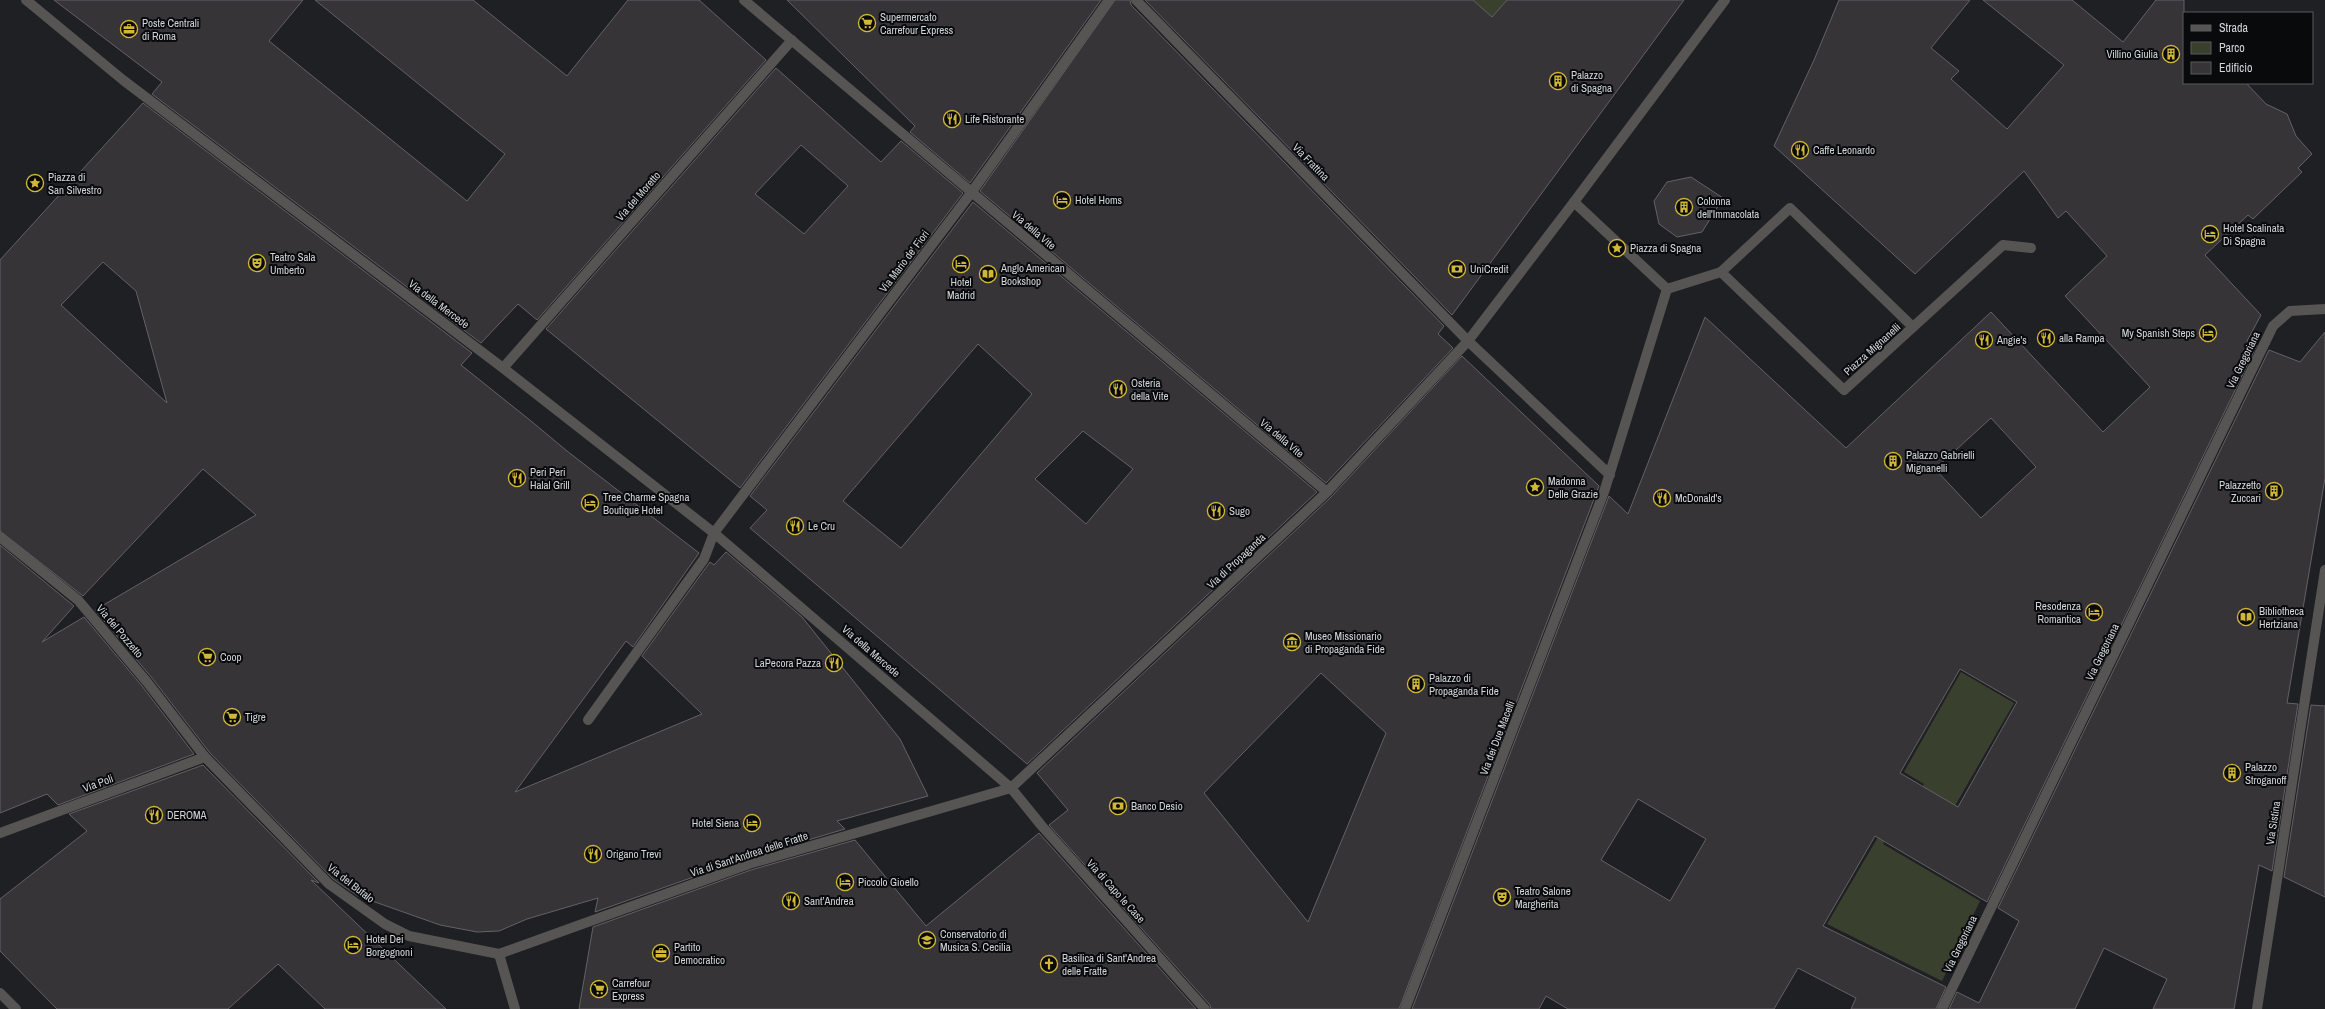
<svg xmlns="http://www.w3.org/2000/svg" width="2325" height="1009" font-family="'Archivo Narrow',sans-serif">
<style>
.green{fill:#3a402e}
.building{fill:#373438;stroke:#656166;fill-rule:evenodd}
.lines{fill:none;stroke-linecap:round;stroke-linejoin:round}
.service{stroke:#575553;stroke-width:10}
.pedestrian{stroke:#575553;stroke-width:10}
.minor{stroke:#575553;stroke-width:10}
.tertiary{stroke:#575553;stroke-width:10}
.labels{text-anchor:middle;stroke-width:4;stroke-linejoin:round;paint-order:stroke}
.poi-label{font-size:11px;fill:#d2d4d7;stroke:#090a0c;text-anchor:start}
.street-label{font-size:11px;fill:#d2d4d7;stroke:#090a0c}
</style>
<rect width="100%" height="100%" fill="#1e2024"/>
<path class="green" d="M 1473,0 L 1507,0 L 1492,17 Z
M 1961,672 L 2014,703 L 1940,832 L 1908,813 L 1924,784 L 1904,772 Z
M 1881,832 L 1887,836 L 1883,844 L 1980,901 L 1942,981 L 1827,924 Z"/>
<path class="building" d="M 54,0 L 303,0 L 269,41 L 467,201 L 505,154 L 315,0 L 473,0 L 567,76 L 628,0 L 699,0 L 766,60 L 537,320 L 518,304 L 481,343 L 152,94 L 162,82 Z
M 787,0 L 1101,0 L 970,183 L 910,132 L 915,126 Z
M 1115,0 L 1130,0 L 1131,5 L 1444,326 L 1438,334 L 1453,348 L 1326,483 L 980,191 Z
M 1145,0 L 1473,0 L 1492,17 L 1507,0 L 1684,0 L 1452,315 Z
M 1839,0 L 1970,0 L 1931,48 L 1959,71 L 1951,79 L 2007,129 L 2064,65 L 1983,0 L 2072,0 L 2123,42 L 2156,0 L 2184,0 L 2184,83 L 2246,83 L 2266,104 L 2287,114 L 2296,136 L 2312,154 L 2298,168 L 2302,172 L 2253,219 L 2248,215 L 2205,255 L 2261,315 L 2247,341 L 2257,345 L 1987,902 L 1875,836 L 1823,926 L 1946,987 L 1936,1009 L 1851,1009 L 1856,998 L 1798,968 L 1774,1009 L 1568,1009 L 1546,996 L 1539,1009 L 1412,1009 L 1609,496 L 1628,514 L 1705,317 L 1846,448 L 1991,312 L 2103,432 L 2150,387 L 2065,296 L 2107,256 L 2066,211 L 2058,218 L 2024,171 L 1915,274 L 1774,146 L 1814,60 ZM 1991,418 L 2036,467 L 1981,518 L 1935,469 ZM 1960,669 L 2017,702 L 1958,807 L 1900,773 ZM 1638,799 L 1706,839 L 1670,901 L 1601,860 Z
M 776,68 L 881,162 L 901,141 L 963,193 L 740,488 L 546,329 ZM 801,145 L 848,186 L 804,234 L 755,194 Z
M 143,103 L 472,353 L 461,365 L 531,421 L 567,451 L 699,553 L 633,647 L 626,641 L 515,792 L 702,714 L 642,656 L 710,562 L 714,565 L 726,552 L 802,617 L 900,739 L 928,796 L 837,821 L 845,829 L 747,858 L 595,912 L 598,898 L 527,919 L 499,931 L 477,932 L 440,925 L 358,896 L 333,879 L 210,753 L 152,678 L 95,610 L 256,515 L 203,469 L 83,596 L 0,531 L 0,260 ZM 103,262 L 136,291 L 167,403 L 61,305 Z
M 1691,177 L 1723,198 L 1702,232 L 1677,237 L 1659,224 L 1654,201 L 1667,182 Z
M 973,202 L 1317,492 L 1027,764 L 750,528 L 767,510 L 750,496 ZM 978,344 L 1032,394 L 901,548 L 843,501 ZM 1083,431 L 1133,469 L 1086,524 L 1035,479 Z
M 2325,332 L 2325,478 L 2287,703 L 2298,704 L 2272,871 L 2259,865 L 2234,1009 L 2153,1009 L 2167,979 L 2104,948 L 2075,1009 L 1949,1009 L 1957,992 L 1979,1003 L 2019,921 L 1998,908 L 2269,350 L 2300,362 Z
M 1462,356 L 1599,486 L 1399,1009 L 1211,1009 L 1210,1005 L 1049,825 L 1068,810 L 1037,773 L 1331,497 ZM 1321,673 L 1386,733 L 1308,922 L 1204,793 Z
M 0,545 L 74,606 L 42,642 L 84,617 L 142,686 L 194,754 L 58,805 L 47,794 L 0,813 Z
M 2311,705 L 2325,706 L 2325,897 L 2284,877 Z
M 203,765 L 319,883 L 311,880 L 446,1009 L 325,1009 L 278,964 L 228,1009 L 57,1009 L 0,951 L 0,899 L 87,831 L 69,814 Z
M 1039,833 L 1196,1009 L 579,1009 L 593,927 L 751,870 L 855,840 L 926,926 Z"/>
<g class="lines">
<path class="service" d="M 1721,272 L 1790,208 L 1913,327
M 588,720 L 704,559 L 714,533
M 0,993 L 16,1009"/>
<path class="pedestrian" d="M 1136,0 L 1468,341
M 1574,202 L 1725,0
M 0,833 L 205,757
M 499,954 L 515,1009"/>
<path class="minor" d="M 26,0 L 123,80 L 503,368 L 714,533 L 1011,788 L 1041,825 L 1205,1009
M 744,0 L 1327,492
M 1667,289 L 1721,272 L 1844,390 L 2003,245 L 2031,248
M 1468,341 L 1610,475
M 503,368 L 792,40
M 714,533 L 971,193 L 1109,0
M 0,537 L 78,600 L 147,682 L 205,757 L 329,884 L 385,924 L 409,936 L 499,954 L 749,864 L 1011,788 L 1327,492 L 1468,341 L 1574,202 L 1667,289 L 1604,492 L 1405,1009
M 1942,1009 L 2273,326 L 2290,311 L 2325,309"/>
<path class="tertiary" d="M 2257,1009 L 2325,570"/>
</g>
<defs>
<g id="supermarket-ring" transform="scale(0.9)"><circle r="9.5" fill="#090a0c" stroke="#d0b736" stroke-width="1.5"/><path d="M-6-5.5h2.5l.6 2H6L4.5 2H-2.5L-4.4-4H-6ZM-1.5 3.2a1.3 1.3 0 1 0 .1 0ZM3 3.2a1.3 1.3 0 1 0 .1 0Z" fill="#d0b736"/></g>
<g id="office-ring" transform="scale(0.9)"><circle r="9.5" fill="#090a0c" stroke="#d0b736" stroke-width="1.5"/><path d="M-6-3h4V-5.5h4V-3h4V5H-6ZM-1-4.5V-3h2v-1.5ZM-6 0V1H6V0Z" fill="#d0b736"/></g>
<g id="building-ring" transform="scale(0.9)"><circle r="9.5" fill="#090a0c" stroke="#d0b736" stroke-width="1.5"/><path d="M-4-6H4V6H1V3H-1V6H-4ZM-2.5-4.3h1.7v1.8h-1.7ZM.8-4.3h1.7v1.8H.8ZM-2.5-1h1.7V.8h-1.7ZM.8-1h1.7V.8H.8Z" fill="#d0b736"/></g>
<g id="restaurant-ring" transform="scale(0.9)"><circle r="9.5" fill="#090a0c" stroke="#d0b736" stroke-width="1.5"/><path d="M-5-6h1v4h1v-4h1v4h1v-4h1v5L-1.5 .5V6h-2V.5L-5-1ZM5-6V6H3V1.5H1.5Q1.5-4 5-6Z" fill="#d0b736"/></g>
<g id="sight-ring" transform="scale(0.9)"><circle r="9.5" fill="#090a0c" stroke="#d0b736" stroke-width="1.5"/><path d="M0-6L1.8-2.2L6-1.7L2.9 1.2L3.7 5.4L0 3.3L-3.7 5.4L-2.9 1.2L-6-1.7L-1.8-2.2Z" fill="#d0b736"/></g>
<g id="hotel-ring" transform="scale(0.9)"><circle r="9.5" fill="#090a0c" stroke="#d0b736" stroke-width="1.5"/><path d="M-6-4.5h1.5V1H6V5H4.5V3h-9V5H-6ZM-4 0a1.8 1.8 0 1 1 3.6 0ZM.5 0V-2.5h3Q6-2.5 6 0Z" fill="#d0b736"/></g>
<g id="theatre-ring" transform="scale(0.9)"><circle r="9.5" fill="#090a0c" stroke="#d0b736" stroke-width="1.5"/><path d="M-5-5.5Q0-4 5-5.5V0Q5 5 0 6Q-5 5-5 0ZM-3.3-2.5H-1v1.5H-3.3ZM1-2.5H3.3v1.5H1ZM-2.8 1Q0 5.5 2.8 1Z" fill="#d0b736"/></g>
<g id="bank-ring" transform="scale(0.9)"><circle r="9.5" fill="#090a0c" stroke="#d0b736" stroke-width="1.5"/><path d="M-6-4H6V4H-6ZM0-2.3a2.3 2.3 0 1 0 0 4.6a2.3 2.3 0 1 0 0-4.6Z" fill="#d0b736"/></g>
<g id="library-ring" transform="scale(0.9)"><circle r="9.5" fill="#090a0c" stroke="#d0b736" stroke-width="1.5"/><path d="M-6-4Q-3-5.5-.7-3.5V5Q-3 3-6 4ZM6-4Q3-5.5 .7-3.5V5Q3 3 6 4Z" fill="#d0b736"/></g>
<g id="museum-ring" transform="scale(0.9)"><circle r="9.5" fill="#090a0c" stroke="#d0b736" stroke-width="1.5"/><path d="M0-6L6-3V-2H-6V-3ZM-5-1h2V3h-2ZM-1-1h2V3h-2ZM3-1h2V3H3ZM-6 4H6V6H-6Z" fill="#d0b736"/></g>
<g id="university-ring" transform="scale(0.9)"><circle r="9.5" fill="#090a0c" stroke="#d0b736" stroke-width="1.5"/><path d="M0-5L7-2L0 1L-7-2ZM-4 1L0 2.5L4 1V4Q0 6-4 4Z" fill="#d0b736"/></g>
<g id="church-ring" transform="scale(0.9)"><circle r="9.5" fill="#090a0c" stroke="#d0b736" stroke-width="1.5"/><path d="M-1.2-6h2.4v3.5h3.3v2.4h-3.3V6h-2.4V-.1h-3.3v-2.4h3.3Z" fill="#d0b736"/></g>
</defs>
<g fill-rule="evenodd">
<use href="#supermarket-ring" x="867" y="23"/>
<use href="#office-ring" x="129" y="29"/>
<use href="#building-ring" x="2171" y="54"/>
<use href="#building-ring" x="1558" y="81"/>
<use href="#restaurant-ring" x="952" y="119"/>
<use href="#restaurant-ring" x="1800" y="150"/>
<use href="#sight-ring" x="35" y="183"/>
<use href="#hotel-ring" x="1062" y="200"/>
<use href="#building-ring" x="1684" y="207"/>
<use href="#hotel-ring" x="2210" y="234"/>
<use href="#sight-ring" x="1617" y="248"/>
<use href="#theatre-ring" x="257" y="263"/>
<use href="#hotel-ring" x="961" y="264"/>
<use href="#bank-ring" x="1457" y="269"/>
<use href="#library-ring" x="988" y="274"/>
<use href="#hotel-ring" x="2208" y="333"/>
<use href="#restaurant-ring" x="2046" y="338"/>
<use href="#restaurant-ring" x="1984" y="340"/>
<use href="#restaurant-ring" x="1118" y="389"/>
<use href="#building-ring" x="1893" y="461"/>
<use href="#restaurant-ring" x="517" y="478"/>
<use href="#sight-ring" x="1535" y="487"/>
<use href="#building-ring" x="2274" y="491"/>
<use href="#restaurant-ring" x="1662" y="498"/>
<use href="#hotel-ring" x="590" y="503"/>
<use href="#restaurant-ring" x="1216" y="511"/>
<use href="#restaurant-ring" x="795" y="526"/>
<use href="#hotel-ring" x="2094" y="612"/>
<use href="#library-ring" x="2246" y="617"/>
<use href="#museum-ring" x="1292" y="642"/>
<use href="#supermarket-ring" x="207" y="657"/>
<use href="#restaurant-ring" x="834" y="663"/>
<use href="#building-ring" x="1416" y="684"/>
<use href="#supermarket-ring" x="232" y="717"/>
<use href="#building-ring" x="2232" y="773"/>
<use href="#bank-ring" x="1118" y="806"/>
<use href="#restaurant-ring" x="154" y="815"/>
<use href="#hotel-ring" x="752" y="823"/>
<use href="#restaurant-ring" x="593" y="854"/>
<use href="#hotel-ring" x="845" y="882"/>
<use href="#theatre-ring" x="1502" y="897"/>
<use href="#restaurant-ring" x="791" y="901"/>
<use href="#university-ring" x="927" y="940"/>
<use href="#hotel-ring" x="353" y="945"/>
<use href="#office-ring" x="661" y="953"/>
<use href="#church-ring" x="1049" y="964"/>
<use href="#supermarket-ring" x="599" y="989"/>
</g>
<g class="labels">
<g class="poi-label">
<text x="880" y="21">Supermercato<tspan x="880" dy="13">Carrefour Express</tspan></text>
<text x="142" y="27">Poste Centrali<tspan x="142" dy="13">di Roma</tspan></text>
<text x="2158" y="58" text-anchor="end">Villino Giulia</text>
<text x="1571" y="79">Palazzo<tspan x="1571" dy="13">di Spagna</tspan></text>
<text x="965" y="123">Life Ristorante</text>
<text x="1813" y="154">Caffe Leonardo</text>
<text x="48" y="181">Piazza di<tspan x="48" dy="13">San Silvestro</tspan></text>
<text x="1075" y="204">Hotel Homs</text>
<text x="1697" y="205">Colonna<tspan x="1697" dy="13">dell'Immacolata</tspan></text>
<text x="2223" y="232">Hotel Scalinata<tspan x="2223" dy="13">Di Spagna</tspan></text>
<text x="1630" y="252">Piazza di Spagna</text>
<text x="270" y="261">Teatro Sala<tspan x="270" dy="13">Umberto</tspan></text>
<text x="1001" y="272">Anglo American<tspan x="1001" dy="13">Bookshop</tspan></text>
<text x="1470" y="273">UniCredit</text>
<text x="961" y="286" text-anchor="middle">Hotel<tspan x="961" dy="13">Madrid</tspan></text>
<text x="2195" y="337" text-anchor="end">My Spanish Steps</text>
<text x="2059" y="342">alla Rampa</text>
<text x="1997" y="344">Angie's</text>
<text x="1131" y="387">Osteria<tspan x="1131" dy="13">della Vite</tspan></text>
<text x="1906" y="459">Palazzo Gabrielli<tspan x="1906" dy="13">Mignanelli</tspan></text>
<text x="530" y="476">Peri Peri<tspan x="530" dy="13">Halal Grill</tspan></text>
<text x="1548" y="485">Madonna<tspan x="1548" dy="13">Delle Grazie</tspan></text>
<text x="2261" y="489" text-anchor="end">Palazzetto<tspan x="2261" dy="13">Zuccari</tspan></text>
<text x="603" y="501">Tree Charme Spagna<tspan x="603" dy="13">Boutique Hotel</tspan></text>
<text x="1675" y="502">McDonald's</text>
<text x="1229" y="515">Sugo</text>
<text x="808" y="530">Le Cru</text>
<text x="2081" y="610" text-anchor="end">Resodenza<tspan x="2081" dy="13">Romantica</tspan></text>
<text x="2259" y="615">Bibliotheca<tspan x="2259" dy="13">Hertziana</tspan></text>
<text x="1305" y="640">Museo Missionario<tspan x="1305" dy="13">di Propaganda Fide</tspan></text>
<text x="220" y="661">Coop</text>
<text x="821" y="667" text-anchor="end">LaPecora Pazza</text>
<text x="1429" y="682">Palazzo di<tspan x="1429" dy="13">Propaganda Fide</tspan></text>
<text x="245" y="721">Tigre</text>
<text x="2245" y="771">Palazzo<tspan x="2245" dy="13">Stroganoff</tspan></text>
<text x="1131" y="810">Banco Desio</text>
<text x="167" y="819">DEROMA</text>
<text x="739" y="827" text-anchor="end">Hotel Siena</text>
<text x="606" y="858">Origano Trevi</text>
<text x="858" y="886">Piccolo Gioello</text>
<text x="1515" y="895">Teatro Salone<tspan x="1515" dy="13">Margherita</tspan></text>
<text x="804" y="905">Sant’Andrea</text>
<text x="940" y="938">Conservatorio di<tspan x="940" dy="13">Musica S. Cecilia</tspan></text>
<text x="366" y="943">Hotel Dei<tspan x="366" dy="13">Borgognoni</tspan></text>
<text x="674" y="951">Partito<tspan x="674" dy="13">Democratico</tspan></text>
<text x="1062" y="962">Basilica di Sant'Andrea<tspan x="1062" dy="13">delle Fratte</tspan></text>
<text x="612" y="987">Carrefour<tspan x="612" dy="13">Express</tspan></text>
</g>
<g class="street-label">
<text transform="translate(1311 162) rotate(46)" y="4">Via Frattina</text>
<text transform="translate(638 196) rotate(-49)" y="4">Via del Moretto</text>
<text transform="translate(1034 230) rotate(40)" y="4">Via della Vite</text>
<text transform="translate(904 261) rotate(-53)" y="4">Via Mario de' Fiori</text>
<text transform="translate(439 304) rotate(37)" y="4">Via della Mercede</text>
<text transform="translate(1872 349) rotate(-42)" y="4">Piazza Mignanelli</text>
<text transform="translate(2243 360) rotate(-64)" y="4">Via Gregoriana</text>
<text transform="translate(1282 438) rotate(40)" y="4">Via della Vite</text>
<text transform="translate(1236 561) rotate(-43)" y="4">Via di Propaganda</text>
<text transform="translate(120 631) rotate(50)" y="4">Via del Pozzetto</text>
<text transform="translate(871 651) rotate(41)" y="4">Via della Mercede</text>
<text transform="translate(2102 652) rotate(-64)" y="4">Via Gregoriana</text>
<text transform="translate(1497 738) rotate(-69)" y="4">Via dei Due Macelli</text>
<text transform="translate(98 783) rotate(-20)" y="4">Via Poli</text>
<text transform="translate(2273 823) rotate(-81)" y="4">Via Sistina</text>
<text transform="translate(749 854) rotate(-18)" y="4">Via di Sant'Andrea delle Fratte</text>
<text transform="translate(351 883) rotate(38)" y="4">Via del Bufalo</text>
<text transform="translate(1116 891) rotate(48)" y="4">Via di Capo le Case</text>
<text transform="translate(1960 944) rotate(-64)" y="4">Via Gregoriana</text>
</g>
</g>
<rect x="2183" y="12" width="130" height="72" fill="#090a0c" stroke="#595b5d"/>
<rect x="2191" y="25" width="20" height="6" fill="#575553" stroke="#595b5d"/>
<text x="2219" y="32" font-size="12" fill="#d2d4d7">Strada</text>
<rect x="2191" y="42" width="20" height="12" fill="#3a402e" stroke="#595b5d"/>
<text x="2219" y="52" font-size="12" fill="#d2d4d7">Parco</text>
<rect x="2191" y="62" width="20" height="12" fill="#373438" stroke="#595b5d"/>
<text x="2219" y="72" font-size="12" fill="#d2d4d7">Edificio</text>
</svg>
